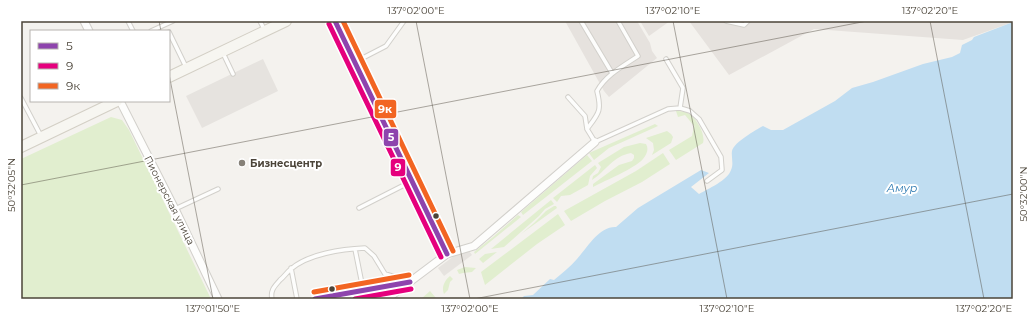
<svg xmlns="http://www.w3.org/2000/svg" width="1034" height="320" font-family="Montserrat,sans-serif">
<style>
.industrial{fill:#e6e2de}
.green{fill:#e1eecf}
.parking{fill:#e6e3df}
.water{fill:#c0ddf1}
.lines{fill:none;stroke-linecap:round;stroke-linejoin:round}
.service-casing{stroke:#d2d0cb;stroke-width:5.5}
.minor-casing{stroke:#d2d0cb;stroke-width:9}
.secondary-casing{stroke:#d3cfc5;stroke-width:12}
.service{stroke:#fdfdfc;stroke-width:3.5}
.minor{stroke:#fdfdfc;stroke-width:7}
.secondary{stroke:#f7f6f1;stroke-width:10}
.bus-1-casing{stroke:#fff;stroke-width:8}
.bus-2-casing{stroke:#fff;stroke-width:8}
.bus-3-casing{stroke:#fff;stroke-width:8}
.bus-1{stroke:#8e44ad;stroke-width:5}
.bus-2{stroke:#e5007d;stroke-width:5}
.bus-3{stroke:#f26522;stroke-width:5}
.ticks{fill:none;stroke:#4b4439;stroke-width:1;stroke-opacity:0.45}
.poi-dot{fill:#868178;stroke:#fff;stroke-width:1.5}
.bus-dot{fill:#4b4439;stroke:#fff;stroke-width:1.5}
.labels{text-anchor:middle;stroke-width:4;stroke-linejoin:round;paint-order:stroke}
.poi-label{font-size:10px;font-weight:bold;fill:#4b4439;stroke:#fff;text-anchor:start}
.street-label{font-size:10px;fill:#4b4439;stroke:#fff}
.water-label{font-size:11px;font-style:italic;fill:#2e7ab2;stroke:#fff}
.line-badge{stroke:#fff;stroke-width:1.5}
.badge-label{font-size:11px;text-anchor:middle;font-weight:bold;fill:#fff}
.neatline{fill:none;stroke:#4b4439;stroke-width:1.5}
.ticks-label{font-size:10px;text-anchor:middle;fill:#4b4439}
</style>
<rect width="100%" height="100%" fill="#f4f2ee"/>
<path class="industrial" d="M 565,21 L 637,21 L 650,43 L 652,51 L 657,58 L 609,97 L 604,91 Z
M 640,21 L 670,21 L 649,36 Z
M 689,21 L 1013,21 L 1013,22 L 963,40 L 814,29 L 729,75 Z"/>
<path class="green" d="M 676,111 C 679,111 682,111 686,112 C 695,116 706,133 703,143 L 676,160 L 669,150 L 692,136 L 694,126 L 685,115 L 678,117 Z
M 111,117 L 122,120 L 129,130 L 211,299 L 21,299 L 21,159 Z
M 655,124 L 658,126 L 609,148 L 594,160 L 589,153 Z
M 667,131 L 671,134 L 673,137 L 671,143 L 652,155 L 654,150 L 653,143 L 646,138 Z
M 640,143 L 646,144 C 649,149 647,154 643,159 C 634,169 606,180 593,187 L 593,184 L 619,165 L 632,161 L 634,158 L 634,155 L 631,153 C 613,156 606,171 592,180 L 593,176 L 598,173 L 601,167 L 598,163 L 624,147 Z
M 663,153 L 670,164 L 642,182 L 605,201 L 571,221 L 564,211 L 636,171 Z
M 587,155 L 592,161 L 523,215 L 521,212 Z
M 595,165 L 597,168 L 590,176 L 588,185 L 570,195 L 561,196 L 557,202 L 553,198 Z
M 551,200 L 554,204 L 545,209 L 539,216 L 504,247 L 491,249 Z
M 554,206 L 556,206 L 557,208 L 521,234 L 534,223 L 546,211 Z
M 558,214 L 565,225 L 537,244 L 485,285 L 481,272 Z
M 518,215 L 521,217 L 475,254 L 474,252 L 493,237 Z
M 497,252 L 483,263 L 479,259 L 485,254 Z
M 465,267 L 476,268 L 472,272 L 463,273 L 459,274 L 457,270 Z
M 450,276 L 453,279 L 450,282 L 448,290 L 444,294 C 441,287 445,280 450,276 Z
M 430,291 L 436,298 L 421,299 Z"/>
<path class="parking" d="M 263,59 L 278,91 L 202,128 L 186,96 Z
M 466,247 L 472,255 L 444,276 L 438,268 Z"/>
<path class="water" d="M 1013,22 L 1013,299 L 521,299 L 524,296 L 533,295 L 550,279 L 554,280 C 562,273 570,267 577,259 C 587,248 599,226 616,227 L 638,208 L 701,170 L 709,173 L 691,187 L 699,194 C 708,189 728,180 731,170 C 734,164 731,157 732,151 C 734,142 756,130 763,126 L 771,130 L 783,130 L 835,101 L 852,88 L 873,82 L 923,64 L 952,57 L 960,53 L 962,45 L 972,40 L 974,37 Z"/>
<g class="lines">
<g class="service-casing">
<path id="service" d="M 128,21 L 133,31
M 260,21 L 265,31
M 581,21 L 612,73
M 726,21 L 744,25 L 748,21
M 151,31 L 173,21
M 169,32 L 186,67
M 223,53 L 233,74
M 666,59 L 683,88 L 680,108
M 355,62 L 386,46 L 404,21
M 568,97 L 585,116 L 587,129 L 595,142 L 668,109 L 680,108 L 690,111 L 699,119 L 721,157 L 722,170 L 707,181
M 21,98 L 41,136
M 587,129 C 599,113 602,111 597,91 C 606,75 623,66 638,56 L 618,21
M 359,208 L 412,181
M 175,209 L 218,189
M 355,249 L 365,299
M 291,268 L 297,299
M 272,299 C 270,290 275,286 280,280 C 284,277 287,272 291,269 C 308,254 342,249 365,248 L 374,256 L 385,274 L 409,281
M 315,299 L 407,282"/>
</g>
<g class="minor-casing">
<path id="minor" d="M 84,21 L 89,31
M 335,21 L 447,254
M 120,101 L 175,209 L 218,299
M 387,299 L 447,254 L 474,246 L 595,142"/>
</g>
<g class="secondary-casing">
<path id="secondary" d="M 169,77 L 286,21
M 21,147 L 117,101"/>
</g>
<use href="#service" class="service"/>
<use href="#minor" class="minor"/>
<use href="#secondary" class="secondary"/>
<g class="bus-1-casing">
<path id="bus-1" d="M 335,21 L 447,254
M 315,299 L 410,282"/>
</g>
<g class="bus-2-casing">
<path id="bus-2" d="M 329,24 L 441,257
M 355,299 L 411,289"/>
</g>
<g class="bus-3-casing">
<path id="bus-3" d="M 343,21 L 453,251
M 314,292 L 409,275"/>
</g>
<use href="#bus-1" class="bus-1"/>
<use href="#bus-2" class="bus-2"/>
<use href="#bus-3" class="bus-3"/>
</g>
<path class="ticks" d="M 159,21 L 161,31M 416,21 L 470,299M 673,21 L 727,299M 930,21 L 984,299M 169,74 L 213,299M 21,185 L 867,21M 474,299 L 1013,194"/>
<circle class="poi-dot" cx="242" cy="163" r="4"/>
<g class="bus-dot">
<circle cx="436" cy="216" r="3.5"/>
<circle cx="332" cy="289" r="3.5"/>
</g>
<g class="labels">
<g class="poi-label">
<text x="250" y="167">Бизнесцентр</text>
</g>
<g class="street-label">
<text transform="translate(170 200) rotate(63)" y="4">Пионерская улица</text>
</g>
<g class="water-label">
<text x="902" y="192">Амур</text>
</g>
</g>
<g class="line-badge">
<rect x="374" y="99" width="23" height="20" rx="4" fill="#f26522"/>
<rect x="383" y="128" width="16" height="19" rx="4" fill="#8e44ad"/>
<rect x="390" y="158" width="16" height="19" rx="4" fill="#e5007d"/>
</g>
<g class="badge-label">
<text x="385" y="113">9к</text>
<text x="391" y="141">5</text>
<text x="398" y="171">9</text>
</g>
<rect width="1034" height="320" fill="none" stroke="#ffffff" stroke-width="44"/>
<rect x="30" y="30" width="140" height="72" fill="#ffffff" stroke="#b7b4b0"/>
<rect x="38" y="43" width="20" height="6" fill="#8e44ad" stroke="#b7b4b0"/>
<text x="66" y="50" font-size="12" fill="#4b4439">5</text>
<rect x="38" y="63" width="20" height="6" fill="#e5007d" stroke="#b7b4b0"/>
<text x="66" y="70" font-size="12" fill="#4b4439">9</text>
<rect x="38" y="83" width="20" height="6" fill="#f26522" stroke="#b7b4b0"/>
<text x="66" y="90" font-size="12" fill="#4b4439">9к</text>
<rect x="22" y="22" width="990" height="276" class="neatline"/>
<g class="ticks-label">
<text x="416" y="14">137°02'00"E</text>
<text x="673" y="14">137°02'10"E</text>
<text x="930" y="14">137°02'20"E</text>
<text transform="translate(11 185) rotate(-90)" y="4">50°32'05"N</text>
<text transform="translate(1023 194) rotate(-90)" y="4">50°32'00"N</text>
<text x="213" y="312">137°01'50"E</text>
<text x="470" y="312">137°02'00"E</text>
<text x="727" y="312">137°02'10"E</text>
<text x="984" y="312">137°02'20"E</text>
</g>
</svg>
